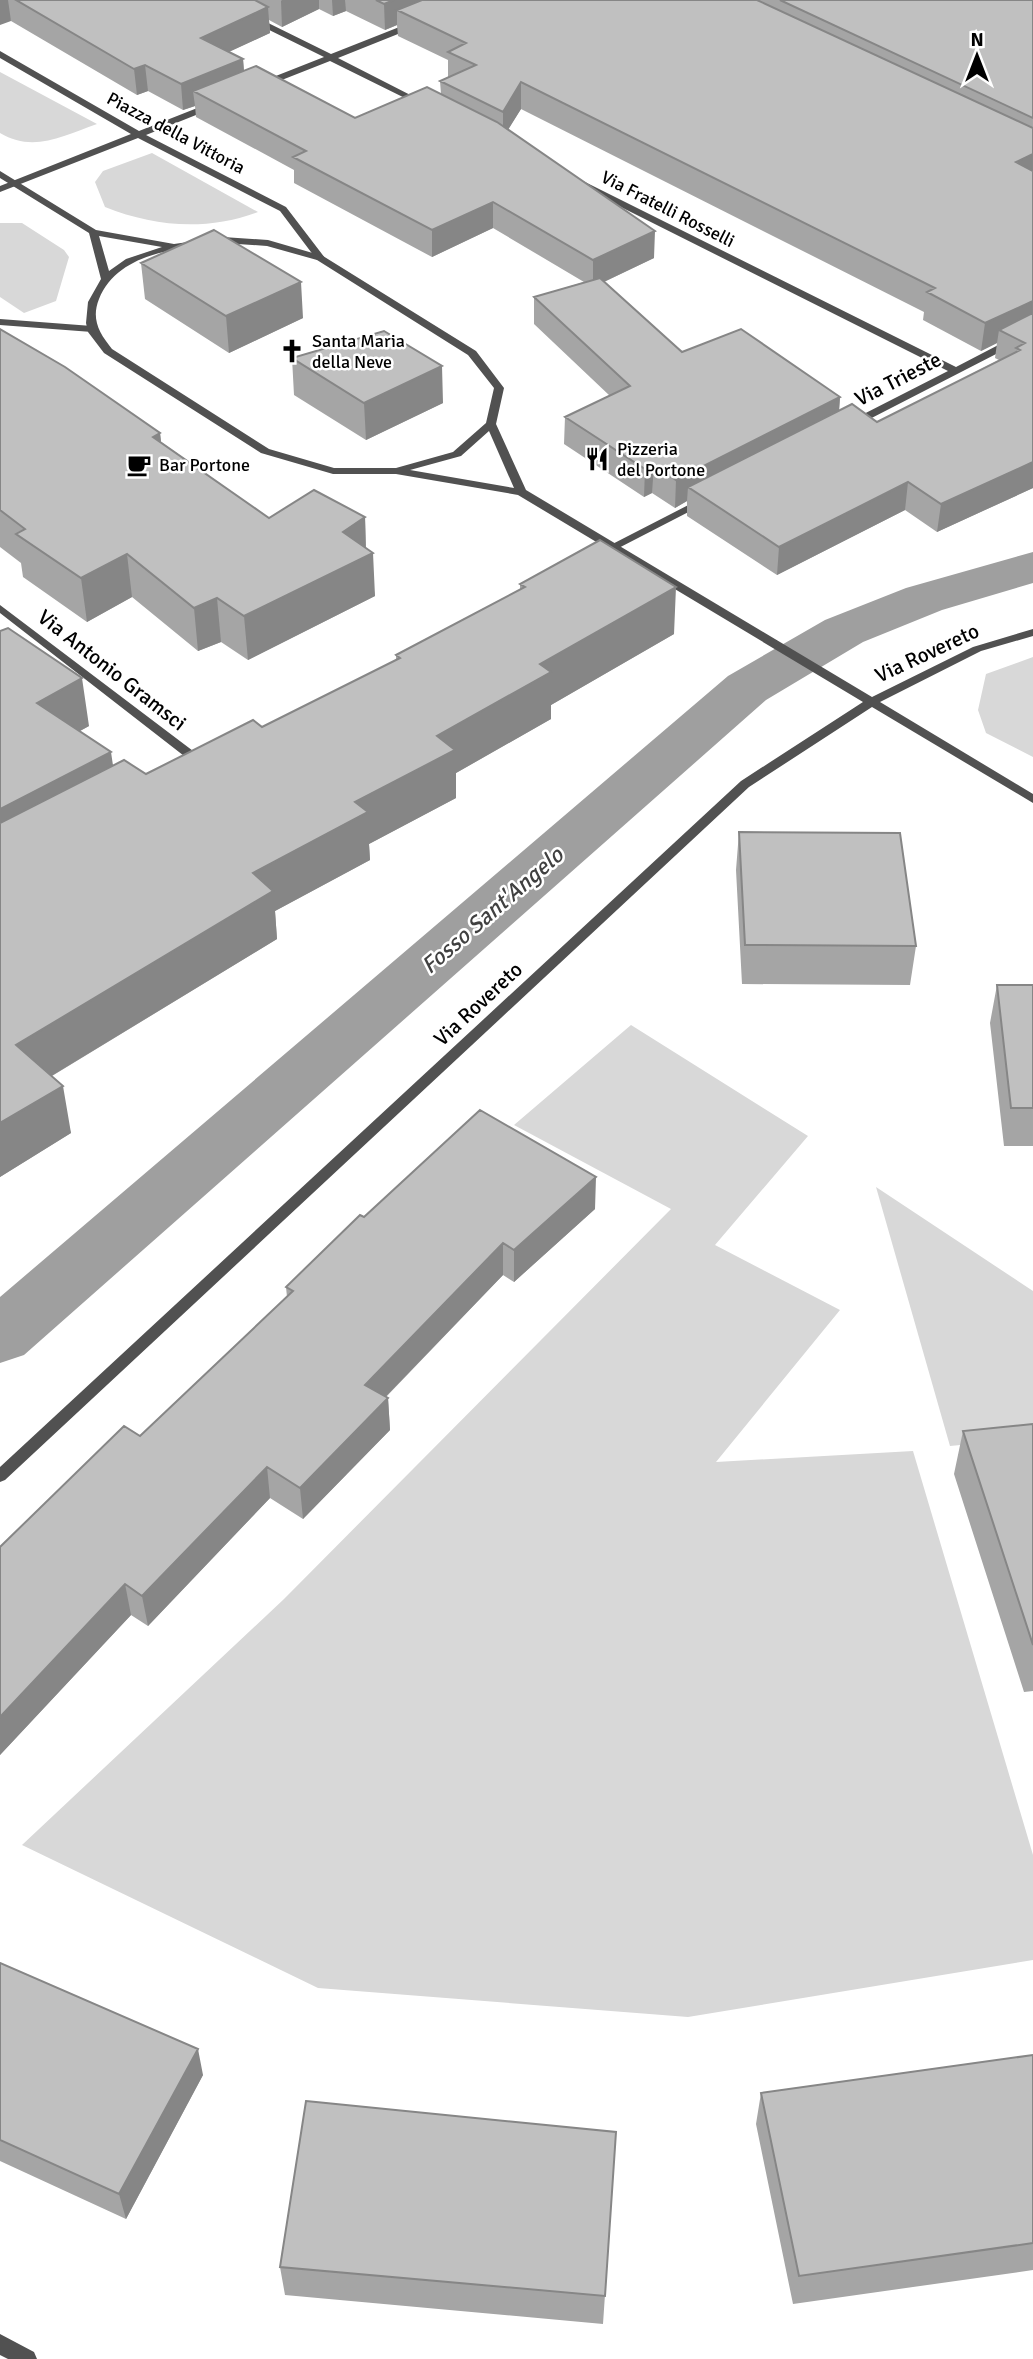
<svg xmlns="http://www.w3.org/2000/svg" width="1033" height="2359" font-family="Signika,sans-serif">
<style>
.green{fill:#d8d8d8}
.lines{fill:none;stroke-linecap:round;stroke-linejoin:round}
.canal{fill:#9f9f9f;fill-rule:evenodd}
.minor{fill:#515151;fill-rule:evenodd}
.tertiary{fill:#515151;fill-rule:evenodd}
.wall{fill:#a5a5a5;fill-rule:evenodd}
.shaded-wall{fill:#868686}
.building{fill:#c0c0c0;stroke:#868686;stroke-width:2}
.labels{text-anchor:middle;stroke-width:5;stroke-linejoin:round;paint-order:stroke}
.far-street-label{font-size:18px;fill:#000;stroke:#fff}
.far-poi-label{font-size:18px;fill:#000;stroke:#fff;text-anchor:start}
.street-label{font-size:21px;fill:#000;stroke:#fff}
.water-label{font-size:23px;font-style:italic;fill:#404040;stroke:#fff}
</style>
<rect width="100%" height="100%" fill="#fff"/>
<path class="green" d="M 0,72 L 97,124 C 63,136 33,153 0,133 Z
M 152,153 L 258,212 C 207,231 155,227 105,207 L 95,182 L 103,171 Z
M 0,223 L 22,223 L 64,250 L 69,257 L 56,301 L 24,313 L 0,297 Z
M 1033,657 L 1033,757 L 986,733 L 978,710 L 986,674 Z
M 631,1025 L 808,1136 L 715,1245 L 840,1310 L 716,1462 L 913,1451 L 1033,1855 L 1033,1960 L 688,2017 L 318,1988 L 22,1845 L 284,1599 L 671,1209 L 514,1125 Z
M 876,1187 L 1033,1291 L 1033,1438 L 950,1446 Z"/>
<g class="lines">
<path class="canal" d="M 1033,552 L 1033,583 L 942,610 L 863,642 L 766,700 L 24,1355 L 0,1363 L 0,1297 L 728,676 L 825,620 L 906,588 Z"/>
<path class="minor" d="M 252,15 L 331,54 L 412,22 L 418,22 L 418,26 L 338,58 L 426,103 L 419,105 L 330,61 L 264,87 L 258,87 L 258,83 L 324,57 L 249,20 L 248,18 Z
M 0,51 L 139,131 L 210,103 L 216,103 L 216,107 L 146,135 L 286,207 L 325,258 L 317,260 L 280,211 L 138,138 L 0,192 L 0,186 L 131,134 L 0,58 Z
M 577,181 L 583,181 L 956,367 L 1029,329 L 1033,328 L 1033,335 L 858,425 L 850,425 L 850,421 L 948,371 L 577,185 Z
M 0,319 L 92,326 L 97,329 L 92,332 L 0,325 Z
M 702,498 L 706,499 L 706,503 L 605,555 L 601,556 L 595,553 Z
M 0,605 L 205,760 L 207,763 L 205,766 L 197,766 L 0,613 Z"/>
<path class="tertiary" d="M 0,171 L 96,230 L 174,244 L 223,237 L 268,240 L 323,256 L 476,351 L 504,388 L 496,424 L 526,490 L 872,697 L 973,647 L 1033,629 L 1033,636 L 981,651 L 880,702 L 1033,794 L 1033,803 L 872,707 L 749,787 L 5,1480 L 0,1482 L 0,1467 L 741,781 L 863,702 L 518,495 L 396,474 L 333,474 L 261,453 L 104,353 L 88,332 L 86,323 L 88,302 L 101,279 L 89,233 L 0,178 ZM 99,236 L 162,247 L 126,259 L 109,271 ZM 223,243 L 267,246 L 317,260 L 468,355 L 494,388 L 486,423 L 453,452 L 396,468 L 334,468 L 269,449 L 112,349 C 99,333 91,319 99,299 C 118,252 179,248 223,243 ZM 489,431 L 514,488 L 410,470 L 461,456 Z
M 0,2334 L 34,2352 L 37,2359 L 8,2359 L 0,2355 Z"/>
</g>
<path class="wall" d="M 0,0 L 1033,0 L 1033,488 L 937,532 L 905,510 L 777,575 L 687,516 L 687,501 L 675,508 L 652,493 L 644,497 L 564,444 L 565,417 L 610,396 L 534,324 L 534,297 L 584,282 L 493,228 L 432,257 L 294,183 L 294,170 L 196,117 L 195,106 L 183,110 L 148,91 L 137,95 L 11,21 ZM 319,9 L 333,16 L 346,11 L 385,30 L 397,25 L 398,36 L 448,60 L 448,77 L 440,81 L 441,94 L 355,118 L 244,71 L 243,59 L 228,52 L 270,33 L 269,20 L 282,27 ZM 521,109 L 924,312 L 923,320 L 981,351 L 997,343 L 995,358 L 999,360 L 877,422 L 839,411 L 840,397 L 682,352 L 604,282 L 654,258 L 508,129 Z
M 141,263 L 303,318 L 229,353 L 145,299 Z
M 0,329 L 160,433 L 161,442 L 269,518 L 365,517 L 366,548 L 375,596 L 248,660 L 221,642 L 198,651 L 132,597 L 87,622 L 23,577 L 21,563 L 0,547 Z
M 292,358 L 443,403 L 366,440 L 294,395 Z
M 520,584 L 674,634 L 551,705 L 551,719 L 456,773 L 456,798 L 369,844 L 370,860 L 275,911 L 277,939 L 52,1076 L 71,1133 L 0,1177 L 0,632 L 89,726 L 80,731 L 113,765 L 146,774 L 262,727 L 396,660 L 396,655 L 520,590 Z
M 739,832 L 916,946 L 910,985 L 742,984 L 736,870 Z
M 997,985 L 1033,985 L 1033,1146 L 1004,1146 L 990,1023 Z
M 595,1209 L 514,1282 L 503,1275 L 386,1397 L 388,1398 L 390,1430 L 303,1519 L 270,1498 L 148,1626 L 131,1615 L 0,1755 L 0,1547 L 140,1436 L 287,1297 L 286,1287 L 364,1217 Z
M 1033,1424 L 1033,1691 L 1024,1692 L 954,1474 L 963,1431 Z
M 0,1963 L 203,2075 L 126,2219 L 0,2161 Z
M 1033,2055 L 1033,2270 L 793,2304 L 756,2124 L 761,2093 Z
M 616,2132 L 603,2324 L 285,2295 L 280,2267 Z"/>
<path class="shaded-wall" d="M 0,0 L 8,0 L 11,21 L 0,25 Z
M 282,0 L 319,0 L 319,9 L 282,27 L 281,1 Z
M 332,0 L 345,0 L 346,11 L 333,16 Z
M 394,0 L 460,0 L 397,10 L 397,25 L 385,30 L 384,4 Z
M 268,7 L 270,33 L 203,64 L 201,38 Z
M 243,59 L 245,85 L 193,91 L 195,106 L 183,110 L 181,84 Z
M 145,65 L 148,91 L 137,95 L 134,69 Z
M 521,82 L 521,109 L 503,138 L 503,112 Z
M 1033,154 L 1033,179 L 1016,162 Z
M 493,202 L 493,228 L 432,257 L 432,230 Z
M 655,231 L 654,258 L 593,287 L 593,260 Z
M 301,282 L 303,318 L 229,353 L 226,316 Z
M 1033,301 L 1033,327 L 999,330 L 997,343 L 981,351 L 985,323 Z
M 442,366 L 443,403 L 366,440 L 364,403 Z
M 840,397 L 838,425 L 688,487 L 687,501 L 675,508 L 676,480 Z
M 160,433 L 165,476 L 153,437 Z
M 1033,462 L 1033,488 L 937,532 L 941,504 Z
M 654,465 L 652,493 L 644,497 L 645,469 Z
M 908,482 L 905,510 L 777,575 L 779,547 Z
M 365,517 L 366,556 L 373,553 L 375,596 L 248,660 L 244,616 L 343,532 Z
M 127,554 L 132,597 L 87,622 L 81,578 Z
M 676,587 L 674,634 L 551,705 L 551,719 L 456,773 L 456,798 L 369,844 L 370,860 L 275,911 L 277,939 L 25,1092 L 16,1045 L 253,873 L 355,802 L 437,736 L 540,664 Z
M 217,598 L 221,642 L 198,651 L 194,608 Z
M 82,678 L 89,726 L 45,750 L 37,703 Z
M 111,752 L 118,799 L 0,861 L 0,809 Z
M 63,1086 L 71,1133 L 0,1177 L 0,1123 Z
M 596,1177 L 595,1209 L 514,1282 L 514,1250 Z
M 503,1243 L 503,1275 L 367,1416 L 365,1385 Z
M 388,1398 L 390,1430 L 303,1519 L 300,1488 Z
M 267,1467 L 270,1498 L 148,1626 L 142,1596 Z
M 125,1584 L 131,1615 L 0,1755 L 0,1717 Z
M 198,2049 L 203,2075 L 126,2219 L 119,2194 Z"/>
<path class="building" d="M 16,0 L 255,0 L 268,7 L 201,38 L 243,59 L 181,84 L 145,65 L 134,69 Z
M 376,0 L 394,0 L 384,4 Z
M 422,0 L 757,0 L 1033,128 L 1033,154 L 1016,162 L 1033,171 L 1033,301 L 985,323 L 927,292 L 935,288 L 521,82 L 503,112 L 440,81 L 476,65 L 448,52 L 466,43 L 397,10 Z
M 780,0 L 1033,0 L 1033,118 Z
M 256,66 L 355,118 L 427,87 L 497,122 L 655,231 L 593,260 L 493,202 L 432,230 L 293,157 L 306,151 L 193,91 Z
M 214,230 L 301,282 L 226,316 L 141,263 Z
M 600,278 L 682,352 L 741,329 L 840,397 L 676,480 L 654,465 L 645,469 L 565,417 L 630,386 L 534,297 Z
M 1033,313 L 1033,462 L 941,504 L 908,482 L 779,547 L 688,487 L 852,404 L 877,422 L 1020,350 L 1016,348 L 1025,343 L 999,330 Z
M 0,329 L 65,367 L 160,433 L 153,437 L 269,518 L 314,490 L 365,517 L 343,532 L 373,553 L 244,616 L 217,598 L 194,608 L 127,554 L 81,578 L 16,534 L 25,529 L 0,510 Z
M 384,331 L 442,366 L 364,403 L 292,358 Z
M 600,540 L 676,587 L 540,664 L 551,672 L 437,736 L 455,750 L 355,802 L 368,812 L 253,873 L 273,891 L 16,1045 L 63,1086 L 0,1123 L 0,823 L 124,760 L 146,774 L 253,720 L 262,727 L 400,658 L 396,655 L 525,587 L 520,584 Z
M 8,628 L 82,678 L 37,703 L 111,752 L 0,809 L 0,631 Z
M 739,832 L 900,833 L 916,946 L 745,945 Z
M 997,985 L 1033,985 L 1033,1108 L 1011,1108 Z
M 480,1110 L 596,1177 L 514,1250 L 503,1243 L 365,1385 L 388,1398 L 300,1488 L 267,1467 L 142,1596 L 125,1584 L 0,1717 L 0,1547 L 124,1426 L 140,1436 L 293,1291 L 286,1287 L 360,1215 L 364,1217 Z
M 1033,1424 L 1033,1645 L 963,1431 Z
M 0,1963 L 198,2049 L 119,2194 L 0,2140 Z
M 1033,2055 L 1033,2243 L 799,2276 L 761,2093 Z
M 306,2101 L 616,2132 L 605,2296 L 280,2267 Z"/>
<defs>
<g id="church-bare" transform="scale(1.89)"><path d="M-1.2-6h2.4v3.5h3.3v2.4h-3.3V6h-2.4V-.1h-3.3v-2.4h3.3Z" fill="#000" stroke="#fff" stroke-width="2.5" paint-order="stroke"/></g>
<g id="restaurant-bare" transform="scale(1.89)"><path d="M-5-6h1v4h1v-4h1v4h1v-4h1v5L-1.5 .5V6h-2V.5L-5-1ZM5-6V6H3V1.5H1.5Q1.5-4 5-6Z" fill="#000" stroke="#fff" stroke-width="2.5" paint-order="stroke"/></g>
<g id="cafe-bare" transform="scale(1.89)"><path d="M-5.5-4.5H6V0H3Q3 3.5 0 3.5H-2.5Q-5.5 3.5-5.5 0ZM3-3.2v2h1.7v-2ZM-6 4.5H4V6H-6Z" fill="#000" stroke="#fff" stroke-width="2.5" paint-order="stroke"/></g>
</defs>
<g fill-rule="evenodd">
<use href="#church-bare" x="292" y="351"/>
<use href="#restaurant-bare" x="597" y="459"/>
<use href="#cafe-bare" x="139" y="465"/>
</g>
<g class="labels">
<g class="far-street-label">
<text transform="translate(176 133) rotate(28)" y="6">Piazza della Vittoria</text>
<text transform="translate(668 209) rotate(27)" y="6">Via Fratelli Rosselli</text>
</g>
<g class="far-poi-label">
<text x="312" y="347">Santa Maria<tspan x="312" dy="21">della Neve</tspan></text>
<text x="617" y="455">Pizzeria<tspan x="617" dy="21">del Portone</tspan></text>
<text x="159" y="471">Bar Portone</text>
</g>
<g class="street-label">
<text transform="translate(898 379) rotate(-27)" y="7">Via Trieste</text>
<text transform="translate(927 653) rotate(-25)" y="7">Via Rovereto</text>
<text transform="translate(112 670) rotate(38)" y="7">Via Antonio Gramsci</text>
<text transform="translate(478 1004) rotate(-43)" y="7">Via Rovereto</text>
</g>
<g class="water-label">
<text transform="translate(492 910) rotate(-41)" y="8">Fosso Sant'Angelo</text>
</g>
</g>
<g transform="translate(977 56)" stroke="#ffffff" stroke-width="5" paint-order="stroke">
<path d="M0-5L12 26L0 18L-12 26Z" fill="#000000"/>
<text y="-10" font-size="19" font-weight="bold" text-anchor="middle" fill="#000000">N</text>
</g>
</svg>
